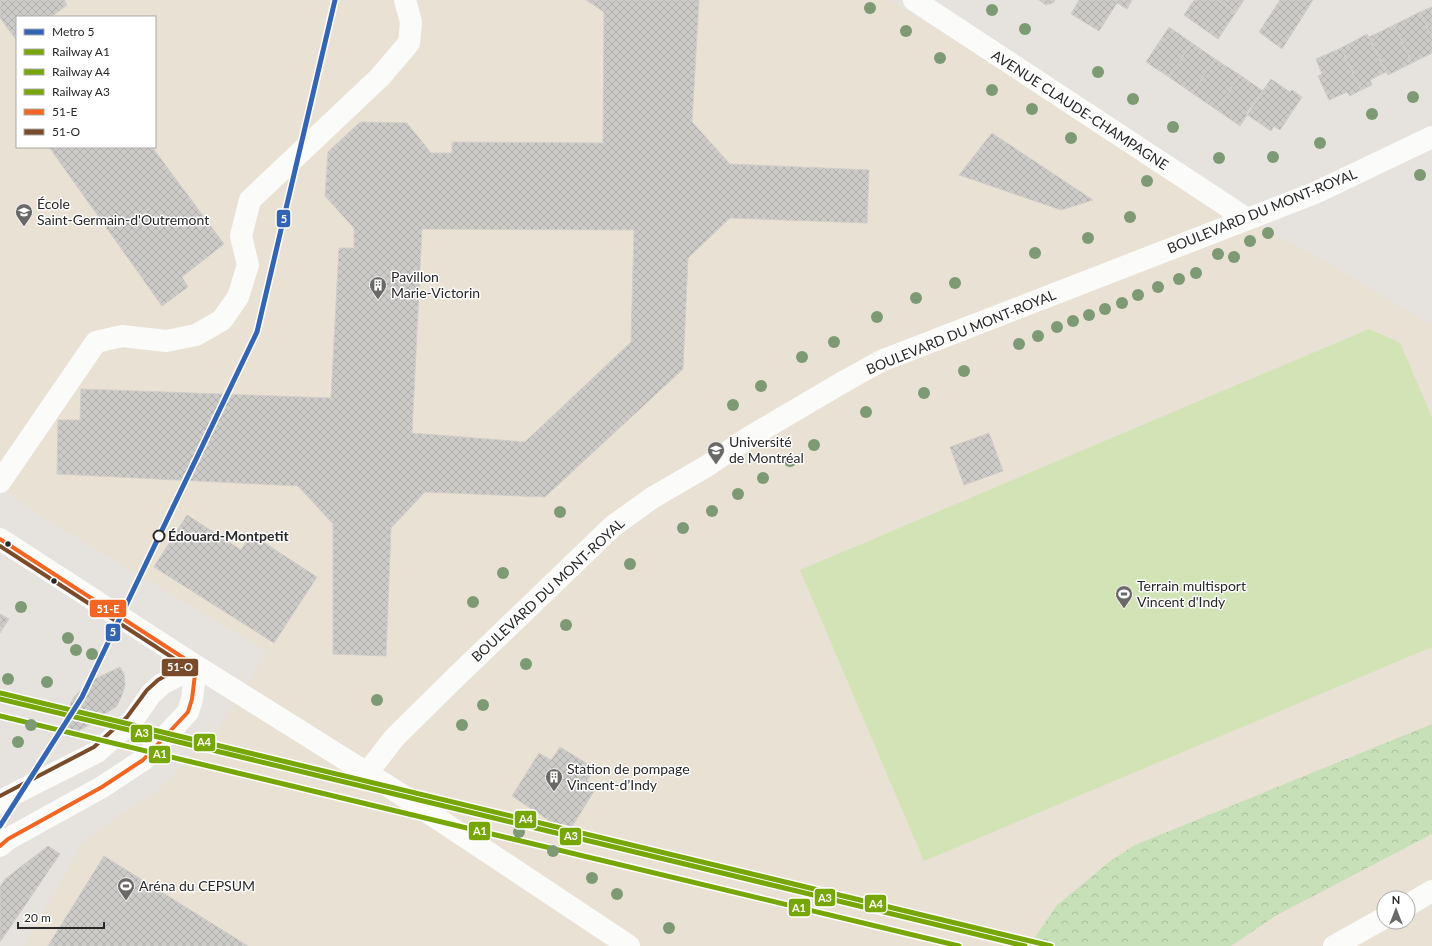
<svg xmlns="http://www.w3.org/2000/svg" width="1432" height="946" font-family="Lato,sans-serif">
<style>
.education{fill:#e9e1d3;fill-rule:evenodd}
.forest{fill:url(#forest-crowns)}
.pitch{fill:#d2e4b6}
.building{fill:url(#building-cross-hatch);stroke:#d1ceca;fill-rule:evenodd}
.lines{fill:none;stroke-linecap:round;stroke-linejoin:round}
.minor{stroke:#fbfbfa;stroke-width:22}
.bus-1-casing{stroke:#fff;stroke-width:7}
.bus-2-casing{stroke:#fff;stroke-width:7}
.bus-1{stroke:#f26522;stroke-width:4}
.bus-2{stroke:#7a4b2a;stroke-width:4}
.rail-1-casing{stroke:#fff;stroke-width:8}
.rail-2-casing{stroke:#fff;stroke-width:8}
.rail-3-casing{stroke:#fff;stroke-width:8}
.rail-1{stroke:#76a706;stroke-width:5}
.rail-2{stroke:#76a706;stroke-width:5}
.rail-3{stroke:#76a706;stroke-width:5}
.metro-1-casing{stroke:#fff;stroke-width:8}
.metro-1{stroke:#3465b4;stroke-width:5}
.tree{fill:#7e9a74}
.stop-dot{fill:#fff;stroke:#282828;stroke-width:2}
.bus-dot{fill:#282828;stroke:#fff;stroke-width:1.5}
.labels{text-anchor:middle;stroke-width:3;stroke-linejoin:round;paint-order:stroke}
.street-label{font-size:14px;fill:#282828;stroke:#fff}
.poi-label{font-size:14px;fill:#282828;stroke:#fff;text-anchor:start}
.stop-label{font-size:14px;font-weight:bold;fill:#282828;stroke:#fff;text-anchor:start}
.line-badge{stroke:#fff;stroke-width:1.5}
.badge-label{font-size:11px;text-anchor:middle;font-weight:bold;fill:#fff}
</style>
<defs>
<pattern id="forest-crowns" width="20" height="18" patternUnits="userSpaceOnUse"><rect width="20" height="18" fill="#c7e0b8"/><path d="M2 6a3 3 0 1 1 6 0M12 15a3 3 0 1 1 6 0" fill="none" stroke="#abc09e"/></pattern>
<pattern id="building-cross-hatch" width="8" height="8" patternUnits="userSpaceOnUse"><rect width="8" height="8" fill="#cdcbc8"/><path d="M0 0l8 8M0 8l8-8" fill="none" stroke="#b0aeac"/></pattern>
</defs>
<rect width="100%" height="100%" fill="#e6e2de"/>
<path class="education" d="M 0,0 L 889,0 L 1247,219 L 1321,259 L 1432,326 L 1432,946 L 24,946 L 81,845 L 109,822 L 157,791 L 216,731 L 268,652 L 37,514 L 0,486 ZM 17,17 L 155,17 L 155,147 L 17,147 ZM 1384,898 L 1408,898 L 1408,922 L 1384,922 Z"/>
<path class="forest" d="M 1432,724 L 1432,834 L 1277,915 L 1231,946 L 1029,946 L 1057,905 L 1078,888 L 1109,862 L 1135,845 Z"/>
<path class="pitch" d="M 1369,329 L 1400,343 L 1432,417 L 1432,647 L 924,861 L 800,570 Z"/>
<path class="building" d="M 0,0 L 64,0 L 67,5 L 51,17 L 17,17 L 17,41 L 0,18 Z
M 586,0 L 699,0 L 692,122 L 730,164 L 869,170 L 867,223 L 730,218 L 688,258 L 683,369 L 545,497 L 425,492 L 391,528 L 386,656 L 333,654 L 333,524 L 298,486 L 57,474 L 58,420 L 80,420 L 81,389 L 331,398 L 339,248 L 354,248 L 354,228 L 325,196 L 328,152 L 360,122 L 407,123 L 431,153 L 452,153 L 452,142 L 603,143 L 604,12 ZM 422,229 L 634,230 L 631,342 L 525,442 L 412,433 Z
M 1039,0 L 1055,0 L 1053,3 L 1046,5 Z
M 1079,0 L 1132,0 L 1127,9 L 1117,3 L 1099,31 L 1071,14 Z
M 1194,0 L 1218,0 L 1236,12 L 1218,39 L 1184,15 Z
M 1218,0 L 1244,0 L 1236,12 Z
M 1280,0 L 1313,0 L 1282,49 L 1259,32 Z
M 1432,7 L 1432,38 L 1420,12 Z
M 1420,12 L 1432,38 L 1432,53 L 1412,63 L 1394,25 Z
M 1394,25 L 1412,63 L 1388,75 L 1369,37 Z
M 1169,27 L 1192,43 L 1169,77 L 1146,62 Z
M 1367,34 L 1386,72 L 1370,80 L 1372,85 L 1361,90 L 1341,48 Z
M 1192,43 L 1215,59 L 1192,93 L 1169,77 Z
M 1341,48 L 1361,90 L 1350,96 L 1347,92 L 1329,100 L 1318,76 L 1322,74 L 1316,59 Z
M 1215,59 L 1240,75 L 1217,110 L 1192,93 Z
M 1240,75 L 1263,91 L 1240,126 L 1217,110 Z
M 1271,79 L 1290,92 L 1292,90 L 1302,97 L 1280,130 L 1274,126 L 1271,131 L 1246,114 Z
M 992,133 L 1093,200 L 1061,210 L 959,175 Z
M 49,147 L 152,147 L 224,244 L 182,277 L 188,287 L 162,306 Z
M 989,433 L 1003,471 L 964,485 L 950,447 Z
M 187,515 L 241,550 L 251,534 L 317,577 L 274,643 L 154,567 Z
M 0,614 L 9,619 L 0,633 Z
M 120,667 L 124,674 L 125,685 L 122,695 L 117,706 L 89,725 L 68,737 L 65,724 L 68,709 L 74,697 L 84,687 L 95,679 Z
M 560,747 L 596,769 L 587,780 L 596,788 L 568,833 L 512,796 L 539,753 L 551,760 Z
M 48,846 L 60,854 L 0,942 L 0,887 L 5,879 Z
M 104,856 L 248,946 L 48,946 Z"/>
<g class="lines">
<path class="minor" d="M 914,0 L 1247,219
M 0,482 L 96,342 L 122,336 L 166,341 L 196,335 L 222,320 L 238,297 L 248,265 L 241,236 L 250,200 L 380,77 L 409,43 L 411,22 L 405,0
M 0,539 L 196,666 L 402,795 L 629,946
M 367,773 L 395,737 L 459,674 L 613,526 L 652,498 L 707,466 L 748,438 L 845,381 L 881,361 L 1315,193 L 1432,137
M 0,803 L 8,797 L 97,752 L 132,721 L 151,694 L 162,684 L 196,666
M 0,846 L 8,839 L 102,787 L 143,760 L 188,712 L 192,699 L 196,666
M 1408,905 L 1432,891
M 1334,946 L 1384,918"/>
<g class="bus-1-casing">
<path id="bus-1" d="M 0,539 L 196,666 L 192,699 L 188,712 L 143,760 L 102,787 L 8,839 L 0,846"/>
</g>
<g class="bus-2-casing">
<path id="bus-2" d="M 0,546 L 184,665 L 158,680 L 147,690 L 127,717 L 94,747 L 0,796"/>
</g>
<use href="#bus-1" class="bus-1"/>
<use href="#bus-2" class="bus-2"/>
<g class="rail-1-casing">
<path id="rail-1" d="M 0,716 L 959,946"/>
</g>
<g class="rail-2-casing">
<path id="rail-2" d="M 0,693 L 1051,946"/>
</g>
<g class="rail-3-casing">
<path id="rail-3" d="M 0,699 L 1025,946"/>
</g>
<use href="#rail-1" class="rail-1"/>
<use href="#rail-2" class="rail-2"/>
<use href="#rail-3" class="rail-3"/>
<g class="metro-1-casing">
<path id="metro-1" d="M 0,826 L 82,697 L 257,332 L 335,0"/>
</g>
<use href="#metro-1" class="metro-1"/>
</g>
<g class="tree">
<circle cx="870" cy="8" r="6"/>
<circle cx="992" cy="10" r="6"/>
<circle cx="1025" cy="29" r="6"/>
<circle cx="906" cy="31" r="6"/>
<circle cx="940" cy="58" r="6"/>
<circle cx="1098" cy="72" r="6"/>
<circle cx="992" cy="90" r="6"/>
<circle cx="1413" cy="97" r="6"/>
<circle cx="1133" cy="99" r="6"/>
<circle cx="1032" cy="109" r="6"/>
<circle cx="1372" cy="114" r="6"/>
<circle cx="1173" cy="127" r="6"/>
<circle cx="1071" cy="138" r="6"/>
<circle cx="1320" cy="143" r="6"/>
<circle cx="1273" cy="157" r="6"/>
<circle cx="1219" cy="158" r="6"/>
<circle cx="1420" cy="175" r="6"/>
<circle cx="1147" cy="181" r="6"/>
<circle cx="1130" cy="217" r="6"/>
<circle cx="1268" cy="233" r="6"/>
<circle cx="1088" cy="238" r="6"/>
<circle cx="1250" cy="241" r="6"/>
<circle cx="1035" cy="253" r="6"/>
<circle cx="1218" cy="254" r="6"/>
<circle cx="1234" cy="257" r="6"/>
<circle cx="1196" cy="273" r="6"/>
<circle cx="1179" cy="279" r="6"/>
<circle cx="955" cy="283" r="6"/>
<circle cx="1158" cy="287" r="6"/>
<circle cx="1138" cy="295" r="6"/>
<circle cx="916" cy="298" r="6"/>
<circle cx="1122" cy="303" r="6"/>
<circle cx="1105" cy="309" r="6"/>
<circle cx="1089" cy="315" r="6"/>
<circle cx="877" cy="317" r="6"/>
<circle cx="1073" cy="321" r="6"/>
<circle cx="1057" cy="327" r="6"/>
<circle cx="1038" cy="336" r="6"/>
<circle cx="834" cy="342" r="6"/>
<circle cx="1019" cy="344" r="6"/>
<circle cx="802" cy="357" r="6"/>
<circle cx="964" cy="371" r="6"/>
<circle cx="761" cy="386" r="6"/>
<circle cx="924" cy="393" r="6"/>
<circle cx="733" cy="405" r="6"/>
<circle cx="866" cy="412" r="6"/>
<circle cx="814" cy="445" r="6"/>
<circle cx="790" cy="461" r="6"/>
<circle cx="763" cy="478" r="6"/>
<circle cx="738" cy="494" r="6"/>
<circle cx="712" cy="511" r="6"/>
<circle cx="560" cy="512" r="6"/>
<circle cx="683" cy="528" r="6"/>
<circle cx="630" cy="564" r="6"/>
<circle cx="503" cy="573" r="6"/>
<circle cx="473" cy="602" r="6"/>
<circle cx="21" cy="607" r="6"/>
<circle cx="566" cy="625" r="6"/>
<circle cx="68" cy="638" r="6"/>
<circle cx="76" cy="650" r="6"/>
<circle cx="92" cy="654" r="6"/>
<circle cx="526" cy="664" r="6"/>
<circle cx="8" cy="679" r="6"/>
<circle cx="47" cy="682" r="6"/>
<circle cx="377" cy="700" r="6"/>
<circle cx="483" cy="705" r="6"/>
<circle cx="31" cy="725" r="6"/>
<circle cx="462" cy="725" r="6"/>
<circle cx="18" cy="742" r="6"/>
<circle cx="519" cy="832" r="6"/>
<circle cx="553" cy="851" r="6"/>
<circle cx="592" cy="878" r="6"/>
<circle cx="617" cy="894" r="6"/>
<circle cx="669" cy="928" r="6"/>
</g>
<defs>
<g id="school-pin" transform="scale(0.9)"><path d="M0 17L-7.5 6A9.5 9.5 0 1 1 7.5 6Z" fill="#6a6968" stroke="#fff"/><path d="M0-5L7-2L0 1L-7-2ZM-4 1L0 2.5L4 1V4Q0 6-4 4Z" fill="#fff"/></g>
<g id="building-pin" transform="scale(0.9)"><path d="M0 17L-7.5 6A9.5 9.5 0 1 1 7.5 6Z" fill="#6a6968" stroke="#fff"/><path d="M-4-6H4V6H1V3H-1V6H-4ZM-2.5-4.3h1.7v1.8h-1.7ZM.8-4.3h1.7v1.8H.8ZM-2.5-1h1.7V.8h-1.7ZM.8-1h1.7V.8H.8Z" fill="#fff"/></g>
<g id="university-pin" transform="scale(0.9)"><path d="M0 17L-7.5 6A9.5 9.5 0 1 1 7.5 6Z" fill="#6a6968" stroke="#fff"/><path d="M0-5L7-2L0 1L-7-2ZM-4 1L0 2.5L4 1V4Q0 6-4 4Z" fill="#fff"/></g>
<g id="stadium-pin" transform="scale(0.9)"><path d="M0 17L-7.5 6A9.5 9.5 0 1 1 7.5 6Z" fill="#6a6968" stroke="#fff"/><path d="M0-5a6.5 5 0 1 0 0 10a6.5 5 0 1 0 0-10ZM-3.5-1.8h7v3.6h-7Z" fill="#fff"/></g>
</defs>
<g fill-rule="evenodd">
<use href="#school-pin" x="24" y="212"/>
<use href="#building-pin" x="378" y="285"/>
<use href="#university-pin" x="716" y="450"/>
<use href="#stadium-pin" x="1124" y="594"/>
<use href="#building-pin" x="554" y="777"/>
<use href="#stadium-pin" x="126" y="886"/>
</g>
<circle class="stop-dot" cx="159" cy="536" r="5.5"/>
<g class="bus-dot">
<circle cx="8" cy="544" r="3.5"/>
<circle cx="54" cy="581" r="3.5"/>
</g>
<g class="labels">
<g class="street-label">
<text transform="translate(1080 110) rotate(33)" y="5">AVENUE CLAUDE-CHAMPAGNE</text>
<text transform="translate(1262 211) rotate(-22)" y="5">BOULEVARD DU MONT-ROYAL</text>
<text transform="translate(961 332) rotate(-22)" y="5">BOULEVARD DU MONT-ROYAL</text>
<text transform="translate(548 590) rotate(-43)" y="5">BOULEVARD DU MONT-ROYAL</text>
</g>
<g class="poi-label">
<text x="37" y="209">École<tspan x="37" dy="16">Saint-Germain-d'Outremont</tspan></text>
<text x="391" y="282">Pavillon<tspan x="391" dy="16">Marie-Victorin</tspan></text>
<text x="729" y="447">Université<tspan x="729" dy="16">de Montréal</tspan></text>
<text x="1137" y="591">Terrain multisport<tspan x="1137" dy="16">Vincent d'Indy</tspan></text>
<text x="567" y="774">Station de pompage<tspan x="567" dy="16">Vincent-d’Indy</tspan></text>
<text x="139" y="891">Aréna du CEPSUM</text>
</g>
<g class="stop-label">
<text x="168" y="541">Édouard-Montpetit</text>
</g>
</g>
<g class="line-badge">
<rect x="276" y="209" width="15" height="19" rx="4" fill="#3465b4"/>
<rect x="89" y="599" width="38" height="19" rx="4" fill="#f26522"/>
<rect x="105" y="623" width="16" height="19" rx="4" fill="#3465b4"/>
<rect x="161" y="658" width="38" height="19" rx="4" fill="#7a4b2a"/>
<rect x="130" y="724" width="23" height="19" rx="4" fill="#76a706"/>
<rect x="193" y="733" width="23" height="19" rx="4" fill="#76a706"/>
<rect x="148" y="745" width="23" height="19" rx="4" fill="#76a706"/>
<rect x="514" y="810" width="23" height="19" rx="4" fill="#76a706"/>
<rect x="468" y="821" width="23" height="20" rx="4" fill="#76a706"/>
<rect x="559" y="827" width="23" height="19" rx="4" fill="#76a706"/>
<rect x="814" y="888" width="22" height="19" rx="4" fill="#76a706"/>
<rect x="864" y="894" width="23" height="19" rx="4" fill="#76a706"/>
<rect x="788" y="898" width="23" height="19" rx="4" fill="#76a706"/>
</g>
<g class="badge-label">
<text x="284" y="223">5</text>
<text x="108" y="613">51-E</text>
<text x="113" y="636">5</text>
<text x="180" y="671">51-O</text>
<text x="142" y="737">A3</text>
<text x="204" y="746">A4</text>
<text x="160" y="758">A1</text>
<text x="526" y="823">A4</text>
<text x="480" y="835">A1</text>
<text x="571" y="840">A3</text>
<text x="825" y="902">A3</text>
<text x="876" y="908">A4</text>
<text x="799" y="912">A1</text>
</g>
<rect x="16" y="16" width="140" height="132" fill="#ffffff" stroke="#a9a9a9"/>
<rect x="24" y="29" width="20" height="6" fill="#3465b4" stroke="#a9a9a9"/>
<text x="52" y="36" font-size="12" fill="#282828">Metro 5</text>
<rect x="24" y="49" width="20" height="6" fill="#76a706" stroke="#a9a9a9"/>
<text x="52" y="56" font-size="12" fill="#282828">Railway A1</text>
<rect x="24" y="69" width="20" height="6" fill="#76a706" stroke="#a9a9a9"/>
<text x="52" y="76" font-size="12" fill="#282828">Railway A4</text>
<rect x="24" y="89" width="20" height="6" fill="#76a706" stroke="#a9a9a9"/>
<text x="52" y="96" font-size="12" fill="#282828">Railway A3</text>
<rect x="24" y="109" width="20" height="6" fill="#f26522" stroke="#a9a9a9"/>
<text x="52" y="116" font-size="12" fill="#282828">51-E</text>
<rect x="24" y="129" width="20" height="6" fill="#7a4b2a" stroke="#a9a9a9"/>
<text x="52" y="136" font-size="12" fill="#282828">51-O</text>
<g transform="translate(1396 910)"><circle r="19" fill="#ffffff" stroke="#a9a9a9"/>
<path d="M0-3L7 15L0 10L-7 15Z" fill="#6a6968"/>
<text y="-6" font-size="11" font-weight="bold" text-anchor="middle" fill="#282828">N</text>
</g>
<path d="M18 922v6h86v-6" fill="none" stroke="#282828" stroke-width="2"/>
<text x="24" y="922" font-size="12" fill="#282828" stroke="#ffffff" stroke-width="3" paint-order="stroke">20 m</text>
</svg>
